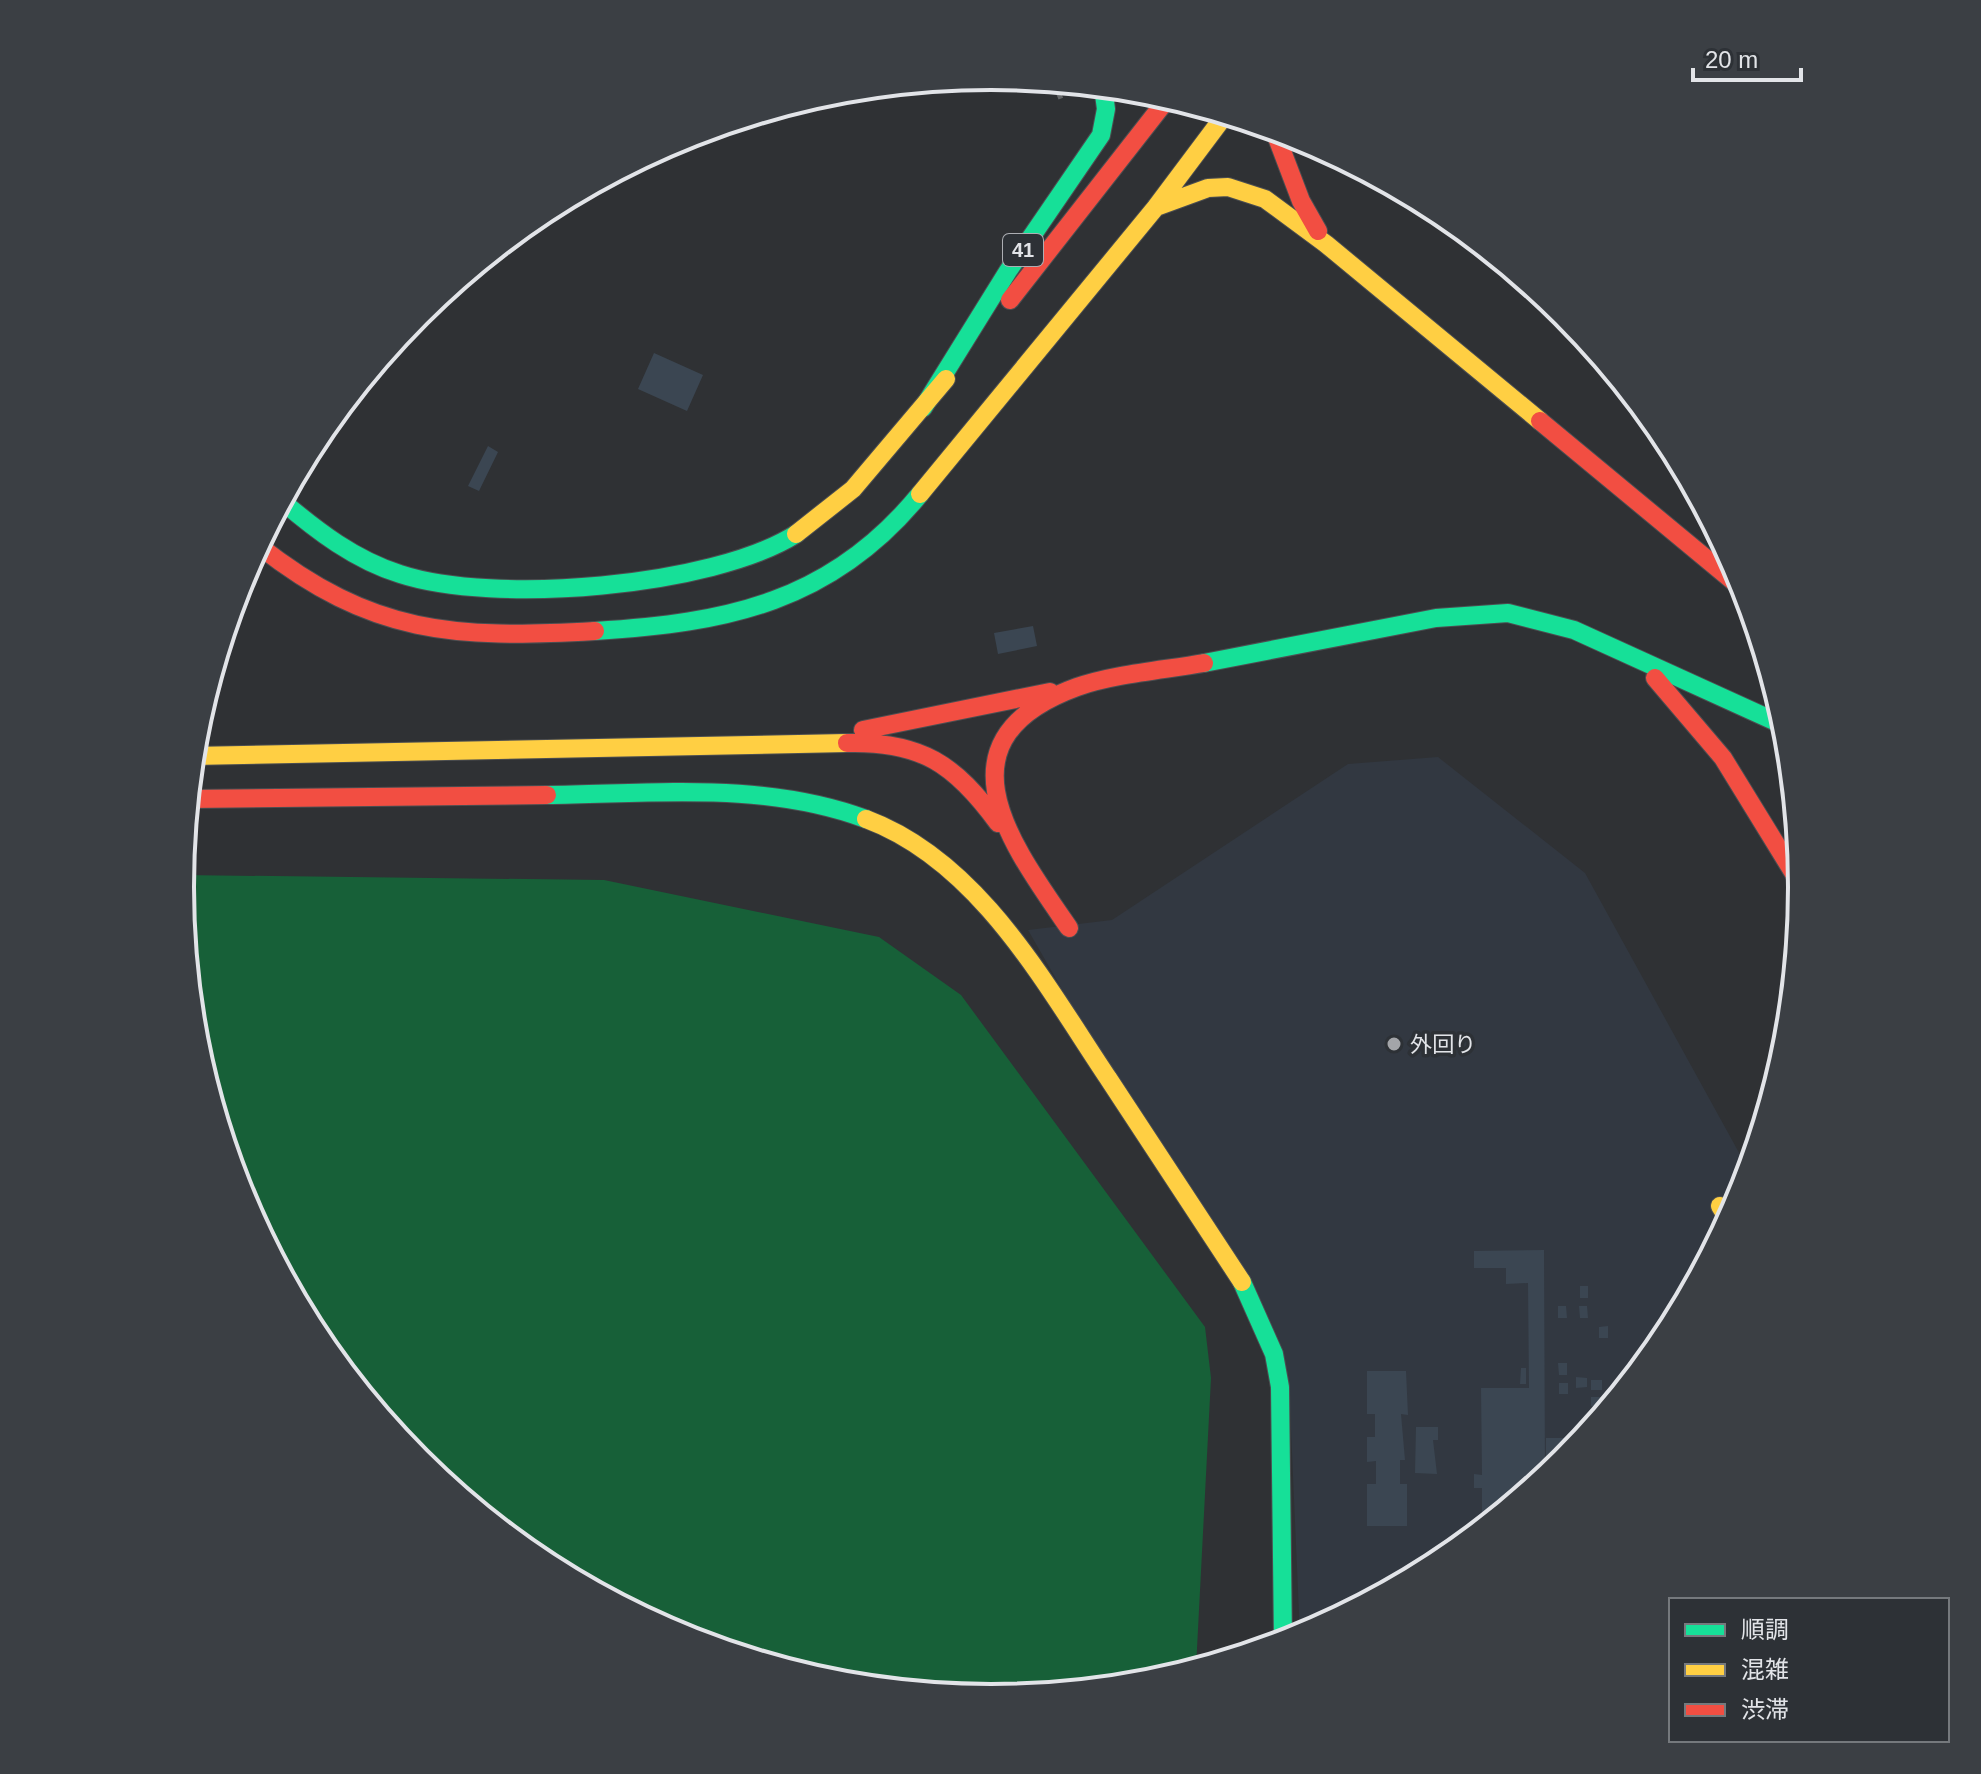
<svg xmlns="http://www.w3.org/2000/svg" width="1981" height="1774" font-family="Helvetica,'Noto Sans JP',sans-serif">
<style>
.built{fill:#323841}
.forest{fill:#176038}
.building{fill:#3b4652}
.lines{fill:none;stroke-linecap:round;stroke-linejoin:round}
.fast-casing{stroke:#4c4e51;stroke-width:20}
.slow-casing{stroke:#4c4e51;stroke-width:20}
.jam-casing{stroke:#4c4e51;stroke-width:20}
.path{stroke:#656769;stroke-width:5;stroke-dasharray:6 6;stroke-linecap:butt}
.fast{stroke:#16e098;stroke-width:18}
.slow{stroke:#ffcf43;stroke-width:18}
.jam{stroke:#f24e42;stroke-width:18}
.poi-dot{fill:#a3a5a9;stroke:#2d3136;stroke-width:3}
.labels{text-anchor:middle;stroke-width:7;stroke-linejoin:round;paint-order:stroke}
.shield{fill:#2d3136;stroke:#acaeb3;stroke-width:2}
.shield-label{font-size:20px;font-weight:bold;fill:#e2e4e8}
.poi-label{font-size:22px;fill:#e2e4e8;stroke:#2d3136;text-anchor:start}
.rim{fill:none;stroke:#e2e4e8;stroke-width:4}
</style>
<rect width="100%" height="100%" fill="#2f3134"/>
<path class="built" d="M 1438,757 L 1585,873 L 1748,1169 L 1742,1191 L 1720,1206 L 1728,1219 L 1665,1338 L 1564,1461 L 1441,1562 L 1300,1636 L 1289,1384 L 1028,930 L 1112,920 L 1348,764 Z"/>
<path class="forest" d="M 181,875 L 604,880 L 879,937 L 961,995 L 1205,1327 L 1211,1378 L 1196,1668 L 1148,1683 L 990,1698 L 832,1682 L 680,1636 L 540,1561 L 417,1460 L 316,1337 L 241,1197 L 195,1045 Z"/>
<path class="building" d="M 654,353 L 703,375 L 687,411 L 638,389 Z
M 488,446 L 498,452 L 479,491 L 468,486 Z
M 1033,626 L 1037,646 L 998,654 L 994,633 Z
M 1544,1250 L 1545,1476 L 1492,1520 L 1482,1520 L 1482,1488 L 1474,1488 L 1474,1474 L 1482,1475 L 1481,1388 L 1529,1388 L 1528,1283 L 1506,1284 L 1506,1268 L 1474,1268 L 1474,1251 Z
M 1580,1286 L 1588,1286 L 1588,1298 L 1580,1298 Z
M 1558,1306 L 1566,1306 L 1567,1318 L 1558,1318 Z
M 1579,1306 L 1587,1306 L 1588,1318 L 1580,1318 Z
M 1608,1326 L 1608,1338 L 1599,1338 L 1599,1327 Z
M 1558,1363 L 1567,1363 L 1567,1375 L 1559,1375 Z
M 1521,1368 L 1526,1368 L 1526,1384 L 1520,1384 Z
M 1367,1371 L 1406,1371 L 1408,1415 L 1401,1414 L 1405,1460 L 1400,1460 L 1400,1484 L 1407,1484 L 1407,1526 L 1367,1526 L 1367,1484 L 1376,1484 L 1376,1461 L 1367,1462 L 1367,1437 L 1375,1437 L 1375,1414 L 1367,1414 Z
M 1576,1377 L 1587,1378 L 1587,1387 L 1576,1388 Z
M 1591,1380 L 1602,1380 L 1602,1390 L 1591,1390 Z
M 1559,1383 L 1568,1383 L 1568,1394 L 1559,1394 Z
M 1591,1397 L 1602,1397 L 1602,1407 L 1591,1406 Z
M 1416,1427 L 1438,1427 L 1438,1440 L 1433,1440 L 1437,1474 L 1415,1473 Z
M 1546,1438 L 1583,1438 L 1565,1460 L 1546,1460 Z"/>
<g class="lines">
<g class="fast-casing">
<path id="fast" d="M 923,408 L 1008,271 L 1101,135 L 1106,109 L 1103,87
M 282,501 C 317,531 355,560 400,574 C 494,605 712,587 796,534
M 595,631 C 727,623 832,602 920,494
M 1204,663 L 1436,618 L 1508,613 L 1574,630 L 1785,726
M 547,795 C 654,794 764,781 866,819
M 1242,1282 L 1274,1354 L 1280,1387 L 1283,1642"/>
</g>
<g class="slow-casing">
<path id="slow" d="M 1156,207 L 1208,188 L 1228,187 L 1265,199 L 1326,244 L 1540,421
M 920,494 L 1156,207 L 1225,115
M 796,534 L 853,489 L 946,379
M 192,756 L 847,743
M 866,819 C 979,861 1045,984 1108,1078 C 1153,1146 1198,1214 1242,1282
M 1720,1206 L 1728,1219"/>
</g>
<g class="jam-casing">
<path id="jam" d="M 1274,130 L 1301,201 L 1318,231
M 1010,300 L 1168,98
M 1540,421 L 1744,590
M 258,545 C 372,635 455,639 595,631
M 1655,678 L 1723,758 L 1801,885
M 863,730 L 1050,692
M 847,743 C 921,741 955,764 998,823
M 188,799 L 547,795
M 1069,928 C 1011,844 932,740 1077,687 C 1114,674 1164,670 1204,663"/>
</g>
<path class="path" d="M 1054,82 L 1063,104"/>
<use href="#fast" class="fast"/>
<use href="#slow" class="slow"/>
<use href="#jam" class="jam"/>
</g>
<circle class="poi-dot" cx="1394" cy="1044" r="8"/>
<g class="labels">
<rect class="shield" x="1003" y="234" width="40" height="32" rx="6"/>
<g class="shield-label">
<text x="1023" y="257">41</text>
</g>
<g class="poi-label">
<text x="1410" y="1052">外回り</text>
</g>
</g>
<path d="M0 0H1981V1774H0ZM194 887a797 797 0 1 1 1594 0a797 797 0 1 1-1594 0Z" fill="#3b3f44" fill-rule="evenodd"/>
<path class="rim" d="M194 887a797 797 0 1 1 1594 0a797 797 0 1 1-1594 0Z"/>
<rect x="1669" y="1598" width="280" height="144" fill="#2d3136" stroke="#75797d" stroke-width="2"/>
<rect x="1685" y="1624" width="40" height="12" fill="#16e098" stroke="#75797d" stroke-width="2"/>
<text x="1741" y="1638" font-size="24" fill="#e2e4e8">順調</text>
<rect x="1685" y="1664" width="40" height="12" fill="#ffcf43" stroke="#75797d" stroke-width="2"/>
<text x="1741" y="1678" font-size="24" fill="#e2e4e8">混雑</text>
<rect x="1685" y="1704" width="40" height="12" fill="#f24e42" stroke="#75797d" stroke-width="2"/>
<text x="1741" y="1718" font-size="24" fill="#e2e4e8">渋滞</text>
<path d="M1693 68v12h108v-12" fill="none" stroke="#e2e4e8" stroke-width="4"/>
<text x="1705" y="68" font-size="24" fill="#e2e4e8" stroke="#2d3136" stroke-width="6" paint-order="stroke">20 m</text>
</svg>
